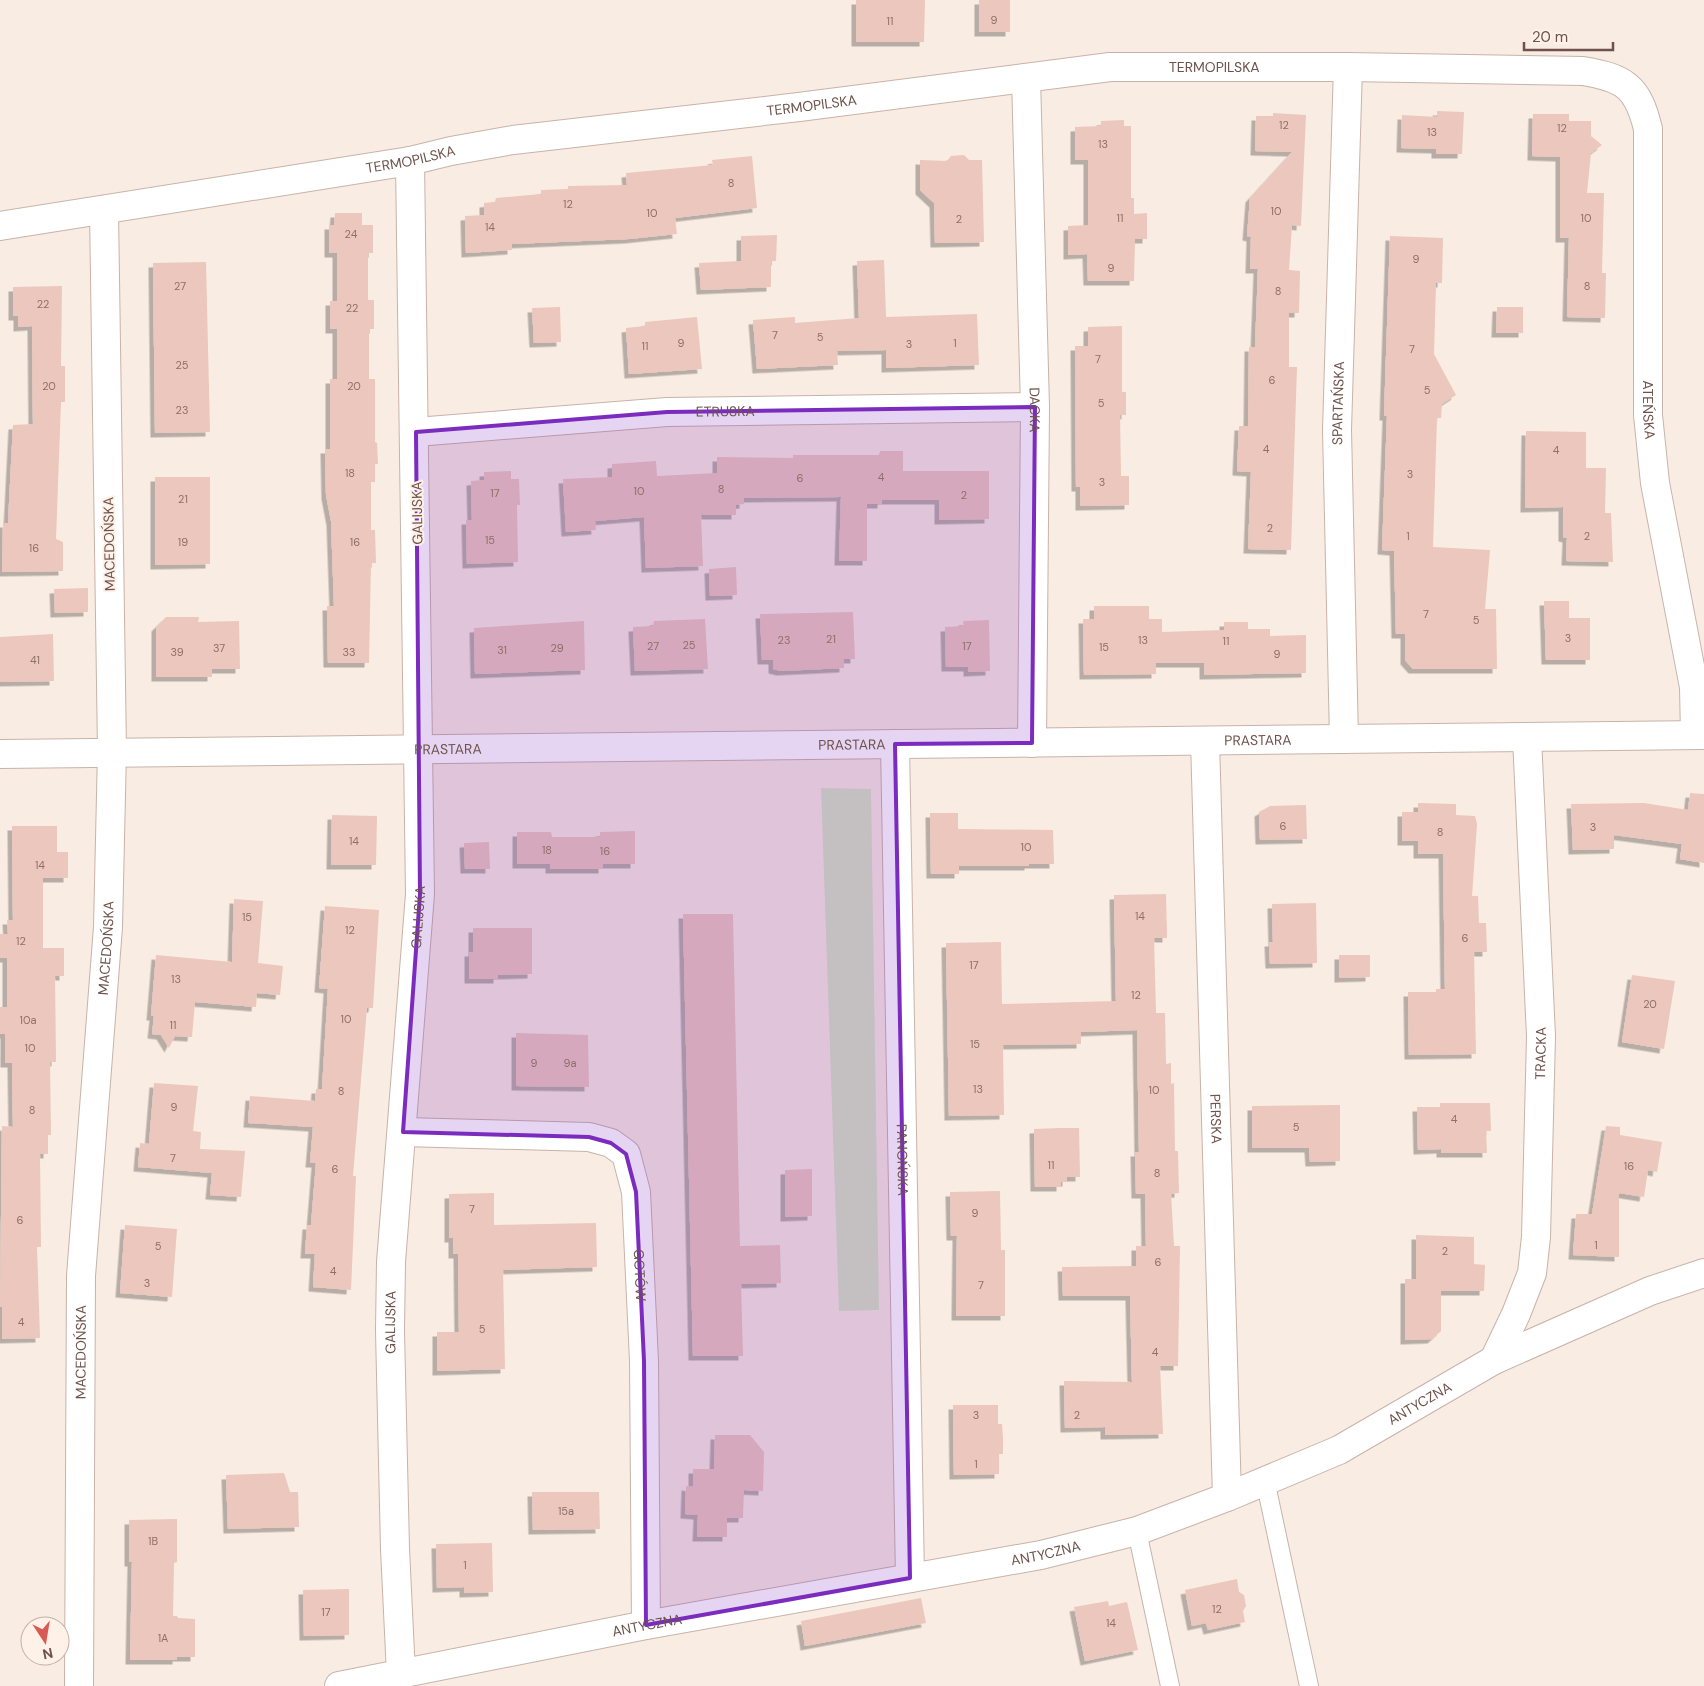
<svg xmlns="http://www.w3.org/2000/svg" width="1704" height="1686" font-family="'DM Sans',sans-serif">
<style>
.green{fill:#d6e5c3}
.building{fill:#ecc7bd;filter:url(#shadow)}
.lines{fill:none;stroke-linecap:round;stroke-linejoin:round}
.lane-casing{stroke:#c8b3aa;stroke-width:20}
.street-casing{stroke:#c8b3aa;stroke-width:30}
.lane{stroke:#fff;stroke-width:18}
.street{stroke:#fff;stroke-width:28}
.marked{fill:#7b2cbf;fill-opacity:0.2;stroke:#7b2cbf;stroke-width:4;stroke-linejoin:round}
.labels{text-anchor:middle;stroke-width:4;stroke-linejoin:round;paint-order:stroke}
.number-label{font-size:11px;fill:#8e6f68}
.street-label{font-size:14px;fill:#6e524b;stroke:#fdf1e8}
</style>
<defs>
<filter id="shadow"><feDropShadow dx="-4.5" dy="4.5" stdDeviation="0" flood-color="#0004"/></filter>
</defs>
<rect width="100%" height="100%" fill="#f9ece2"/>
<path class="green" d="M 821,788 L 871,789 L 879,1310 L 839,1311 Z"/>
<path class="building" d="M 856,0 L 925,0 L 924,42 L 856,42 Z
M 979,0 L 1010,0 L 1010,32 L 979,32 Z
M 1437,111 L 1464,112 L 1462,154 L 1436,154 L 1436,149 L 1401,148 L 1402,115 L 1437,117 Z
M 1273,113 L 1306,115 L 1301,226 L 1292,225 L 1289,270 L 1300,271 L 1299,313 L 1289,313 L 1289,367 L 1297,367 L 1291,550 L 1248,549 L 1251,472 L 1237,471 L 1239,426 L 1248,426 L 1249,347 L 1255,347 L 1258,269 L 1250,269 L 1251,237 L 1247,236 L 1250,198 L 1292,152 L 1255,151 L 1256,116 L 1273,116 Z
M 1533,114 L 1569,114 L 1569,121 L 1591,121 L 1591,136 L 1602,145 L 1591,153 L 1587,193 L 1604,193 L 1602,273 L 1606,273 L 1605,318 L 1567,317 L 1569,238 L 1560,238 L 1560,157 L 1532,156 Z
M 1124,120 L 1124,126 L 1131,126 L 1131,198 L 1134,198 L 1134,214 L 1147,213 L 1147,239 L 1135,239 L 1134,281 L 1088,281 L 1087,254 L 1068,255 L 1068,226 L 1088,225 L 1088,160 L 1075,160 L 1075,127 L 1101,126 L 1101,121 Z
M 964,155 L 969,160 L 982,160 L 984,242 L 935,243 L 934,203 L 920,190 L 920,160 L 947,161 L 951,156 Z
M 752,156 L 757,208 L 675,218 L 677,234 L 629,239 L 512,244 L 512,250 L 466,253 L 465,216 L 484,215 L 484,203 L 495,202 L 496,198 L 541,194 L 541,190 L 568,189 L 568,186 L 627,185 L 626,173 L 713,165 L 712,160 Z
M 335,213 L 362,213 L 362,225 L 373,225 L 373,253 L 368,253 L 368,300 L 374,300 L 374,329 L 369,329 L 369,379 L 375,379 L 375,442 L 377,443 L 378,464 L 375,464 L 375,482 L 371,482 L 371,530 L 375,530 L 376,563 L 371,563 L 369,663 L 328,663 L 327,606 L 334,606 L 331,521 L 326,495 L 325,449 L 330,449 L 330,379 L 337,379 L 337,329 L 330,329 L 330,301 L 337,301 L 337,253 L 329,253 L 329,225 L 334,225 Z
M 777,235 L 776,261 L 771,261 L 771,287 L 701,290 L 699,263 L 741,261 L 741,236 Z
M 1390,236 L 1443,238 L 1442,283 L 1436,283 L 1434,354 L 1456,395 L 1442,404 L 1441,418 L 1437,418 L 1433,547 L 1490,550 L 1485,609 L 1496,609 L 1497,669 L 1413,669 L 1405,660 L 1405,634 L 1396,634 L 1394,551 L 1382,550 L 1387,416 L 1384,416 Z
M 884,260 L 886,317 L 977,314 L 979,365 L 886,368 L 886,350 L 837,351 L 838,365 L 757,369 L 753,320 L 795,317 L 795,323 L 859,318 L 857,261 Z
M 206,262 L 210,432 L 155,433 L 153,263 Z
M 62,286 L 61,366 L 65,366 L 65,402 L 61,402 L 56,539 L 63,542 L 63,571 L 2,572 L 3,523 L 8,523 L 13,425 L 33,424 L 32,326 L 18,327 L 18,316 L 13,316 L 13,287 Z
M 560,307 L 561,342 L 534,343 L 532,308 Z
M 1497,307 L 1523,307 L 1523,333 L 1496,333 Z
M 697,317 L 702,369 L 629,374 L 626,328 L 645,326 L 645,322 Z
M 1122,326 L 1122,392 L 1126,392 L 1126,415 L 1120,415 L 1121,476 L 1129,476 L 1129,505 L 1080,506 L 1080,487 L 1076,487 L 1075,346 L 1088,346 L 1088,327 Z
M 1526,431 L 1586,432 L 1586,468 L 1606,468 L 1605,513 L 1611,513 L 1613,562 L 1566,561 L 1567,538 L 1563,537 L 1563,507 L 1525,508 Z
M 880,451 L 903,451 L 903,471 L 989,471 L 989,519 L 939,520 L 939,500 L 882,500 L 882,504 L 867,504 L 867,561 L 839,561 L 841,497 L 744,498 L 744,504 L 736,505 L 736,515 L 701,515 L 703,566 L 646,568 L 644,517 L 595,521 L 596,530 L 566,532 L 563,479 L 612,477 L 612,464 L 656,461 L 657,476 L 717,473 L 717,457 L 793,458 L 793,455 L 879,455 Z
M 511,471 L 511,479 L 519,479 L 520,505 L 517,505 L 518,562 L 467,564 L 466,520 L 472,520 L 471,481 L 484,480 L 484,472 Z
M 155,477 L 210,477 L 210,564 L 155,565 Z
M 736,567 L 737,595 L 710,596 L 709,569 Z
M 88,588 L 88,612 L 55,613 L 54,589 Z
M 1544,601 L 1569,601 L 1569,618 L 1590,618 L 1590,660 L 1546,660 Z
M 1094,606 L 1149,606 L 1149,619 L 1162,619 L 1162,632 L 1224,630 L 1224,622 L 1248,622 L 1248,629 L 1270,629 L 1270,636 L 1306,635 L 1306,673 L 1204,675 L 1204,663 L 1156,663 L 1156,674 L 1084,675 L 1083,619 L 1094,619 Z
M 853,612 L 855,659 L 844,659 L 844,668 L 781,671 L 773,669 L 773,660 L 762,660 L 760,614 Z
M 166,617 L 199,617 L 198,622 L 239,621 L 240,669 L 212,669 L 212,677 L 156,677 L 156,627 Z
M 705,619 L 708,669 L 635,671 L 633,627 L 653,626 L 654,621 Z
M 989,620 L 990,671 L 968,672 L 968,667 L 946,667 L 945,627 L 964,626 L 963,621 Z
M 584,621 L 585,670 L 475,674 L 474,628 Z
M 53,634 L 54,681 L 0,682 L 0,637 Z
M 1690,793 L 1704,794 L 1704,863 L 1680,859 L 1682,844 L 1614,835 L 1614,849 L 1573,850 L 1571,804 L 1644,803 L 1688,810 Z
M 1418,803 L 1456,804 L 1456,815 L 1475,816 L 1477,824 L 1472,896 L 1478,896 L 1479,923 L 1486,923 L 1487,952 L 1474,952 L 1476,1054 L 1409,1055 L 1408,992 L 1436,992 L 1436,989 L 1445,989 L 1443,854 L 1418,854 L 1418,841 L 1402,841 L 1402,812 L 1418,812 Z
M 1306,805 L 1307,839 L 1260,840 L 1259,812 L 1270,806 Z
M 930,813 L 958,813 L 958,829 L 1053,830 L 1054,864 L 1029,864 L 1029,866 L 959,866 L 959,874 L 931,874 Z
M 332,815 L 377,816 L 376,865 L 331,865 Z
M 12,826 L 57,826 L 57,852 L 68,852 L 68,878 L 43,878 L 43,948 L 64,948 L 64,976 L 55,976 L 56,1062 L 50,1062 L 51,1135 L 48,1135 L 48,1154 L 40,1154 L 41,1247 L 37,1247 L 40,1338 L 2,1339 L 2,1307 L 0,1307 L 2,1126 L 13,1127 L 12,1063 L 5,1063 L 5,1034 L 0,1034 L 0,1007 L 7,1007 L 7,958 L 0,958 L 0,934 L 8,934 L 7,920 L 13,920 Z
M 635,831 L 635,864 L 603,864 L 603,869 L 550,869 L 550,864 L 517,864 L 517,832 L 551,832 L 552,837 L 600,837 L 600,832 Z
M 489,842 L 490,869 L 465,869 L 464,843 Z
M 1166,894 L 1167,938 L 1154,938 L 1156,1013 L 1165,1013 L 1166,1064 L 1171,1063 L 1171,1084 L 1174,1083 L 1175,1151 L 1178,1151 L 1179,1193 L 1171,1194 L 1174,1246 L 1180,1246 L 1178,1366 L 1160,1366 L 1163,1434 L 1105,1435 L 1105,1427 L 1065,1428 L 1064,1381 L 1132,1382 L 1130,1296 L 1063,1296 L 1062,1267 L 1136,1266 L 1136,1246 L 1146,1246 L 1145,1194 L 1136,1194 L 1135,1152 L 1139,1152 L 1137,1030 L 1081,1032 L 1081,1044 L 1003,1045 L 1004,1115 L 949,1116 L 946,943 L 1001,942 L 1002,1004 L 1116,1001 L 1114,895 Z
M 234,899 L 263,901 L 258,963 L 283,966 L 280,995 L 257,993 L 256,1007 L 195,1002 L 192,1037 L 175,1036 L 169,1048 L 161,1035 L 152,1034 L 154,1016 L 151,1016 L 156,955 L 232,962 Z
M 1316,903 L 1317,963 L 1270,964 L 1269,942 L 1273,942 L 1272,904 Z
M 325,906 L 379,910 L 373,1008 L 367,1008 L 353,1176 L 356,1176 L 351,1290 L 313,1287 L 315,1254 L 305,1254 L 307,1225 L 311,1225 L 316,1163 L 310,1163 L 313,1127 L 248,1123 L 250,1096 L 315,1101 L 316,1089 L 322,1089 L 328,989 L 319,988 Z
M 683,914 L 733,914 L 740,1246 L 780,1245 L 781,1283 L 741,1284 L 743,1356 L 693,1356 Z
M 473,928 L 532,928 L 532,974 L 498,975 L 498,979 L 469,979 L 469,952 L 473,952 Z
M 1339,955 L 1370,955 L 1370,977 L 1339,978 Z
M 1632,975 L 1675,981 L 1664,1049 L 1622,1042 Z
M 516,1033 L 588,1035 L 589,1087 L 516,1086 Z
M 154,1083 L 198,1086 L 193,1131 L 201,1132 L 200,1149 L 245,1151 L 241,1197 L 210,1195 L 212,1173 L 138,1167 L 140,1143 L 149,1144 Z
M 1440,1103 L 1490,1103 L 1491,1131 L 1486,1131 L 1487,1153 L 1441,1153 L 1441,1149 L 1418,1150 L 1417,1107 L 1440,1107 Z
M 1340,1105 L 1340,1161 L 1310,1162 L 1309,1148 L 1252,1148 L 1252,1106 Z
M 1606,1126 L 1620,1127 L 1620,1135 L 1662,1142 L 1657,1172 L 1648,1170 L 1644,1197 L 1619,1193 L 1619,1257 L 1573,1255 L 1576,1214 L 1592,1214 Z
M 1060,1128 L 1079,1128 L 1080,1177 L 1067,1177 L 1067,1182 L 1061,1182 L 1061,1187 L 1035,1187 L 1034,1129 Z
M 812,1169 L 812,1216 L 785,1217 L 785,1170 Z
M 1000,1191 L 1001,1250 L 1005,1250 L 1005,1316 L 956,1316 L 957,1236 L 951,1236 L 950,1192 Z
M 494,1193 L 494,1225 L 596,1223 L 597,1267 L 503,1270 L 505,1369 L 437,1371 L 437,1332 L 459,1332 L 458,1254 L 453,1254 L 453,1238 L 449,1238 L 449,1194 Z
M 125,1225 L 177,1229 L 172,1297 L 120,1293 Z
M 1416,1235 L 1474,1237 L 1474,1264 L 1485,1265 L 1484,1291 L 1441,1291 L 1441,1331 L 1432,1339 L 1405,1340 L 1405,1279 L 1416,1279 Z
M 953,1405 L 998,1405 L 998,1424 L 1002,1424 L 1003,1439 L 1003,1454 L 999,1454 L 999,1474 L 954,1475 Z
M 715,1435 L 750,1435 L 764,1452 L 763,1491 L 744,1490 L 743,1518 L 727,1518 L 727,1537 L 697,1537 L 698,1515 L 685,1514 L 686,1486 L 693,1487 L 693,1469 L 714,1469 Z
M 284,1473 L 290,1492 L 298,1492 L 299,1527 L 228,1529 L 226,1475 Z
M 532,1492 L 599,1492 L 600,1529 L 533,1530 Z
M 177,1519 L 177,1562 L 174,1563 L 173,1616 L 177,1616 L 178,1618 L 195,1619 L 195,1657 L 177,1657 L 177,1660 L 130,1660 L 132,1562 L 129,1562 L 129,1520 Z
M 492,1543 L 493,1592 L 464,1593 L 464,1587 L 437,1588 L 436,1544 Z
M 1237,1579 L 1239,1592 L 1244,1595 L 1246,1606 L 1243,1611 L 1245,1622 L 1208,1630 L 1206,1623 L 1192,1626 L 1185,1590 Z
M 349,1589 L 349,1635 L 304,1636 L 303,1590 Z
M 921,1598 L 926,1623 L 805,1646 L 801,1621 Z
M 1108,1601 L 1109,1606 L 1127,1602 L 1138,1650 L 1085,1661 L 1074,1607 Z"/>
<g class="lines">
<g class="lane-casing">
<path id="lane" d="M 1265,1480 L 1309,1686
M 1137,1531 L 1170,1686"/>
</g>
<g class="street-casing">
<g id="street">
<path id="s1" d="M 1026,78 L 1035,407 L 1032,743"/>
<path id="s2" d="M 0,226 L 410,161 L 451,151 L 513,140 L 799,107 L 1110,67 L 1348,67 L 1583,71 C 1625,78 1638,87 1648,129 L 1648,415 L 1655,483 L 1694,687 L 1695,735"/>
<path id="s3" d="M 416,432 L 667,412 L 1035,407"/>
<path id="s4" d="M 1344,739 L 1337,430 L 1348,67"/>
<path id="s5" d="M 1205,741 L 1227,1497"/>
<path id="s6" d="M 895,744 L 910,1578"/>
<path id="s7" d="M 0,754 L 1704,735"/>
<path id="s8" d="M 403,1132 L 589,1137 L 611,1143 L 626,1154 L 636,1192 L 644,1361 L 646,1625"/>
<path id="s9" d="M 1494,1360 L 1516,1314 L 1532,1273 L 1536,1237 L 1541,1036 L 1527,738"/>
<path id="s10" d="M 401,1674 L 395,1549 L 390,1331 L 391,1262 L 420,894 L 410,161"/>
<path id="s11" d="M 79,1686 L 81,1276 L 108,927 L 112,751 L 104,210"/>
<path id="s12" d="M 339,1686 L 646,1625 L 1041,1555 L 1137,1531 L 1227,1497 L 1339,1450 L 1494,1360 L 1650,1291 L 1704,1273"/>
</g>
</g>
<use href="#lane" class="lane"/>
<use href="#street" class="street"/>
</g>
<path class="marked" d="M 1035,407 L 1032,743 L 895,744 L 910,1578 L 646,1625 L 644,1361 L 636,1192 L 626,1154 L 611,1143 L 589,1137 L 403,1132 L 420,894 L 416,432 L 667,412 Z"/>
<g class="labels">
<g class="number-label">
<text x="994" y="24">9</text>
<text x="890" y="25">11</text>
<text x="1284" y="129">12</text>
<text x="1562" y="132">12</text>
<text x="1432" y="136">13</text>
<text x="1103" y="148">13</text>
<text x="731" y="187">8</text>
<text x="568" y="208">12</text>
<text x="1276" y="215">10</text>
<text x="652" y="217">10</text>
<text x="1120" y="222">11</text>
<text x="1586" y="222">10</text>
<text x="959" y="223">2</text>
<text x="490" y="231">14</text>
<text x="351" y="238">24</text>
<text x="1416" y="263">9</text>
<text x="1111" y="272">9</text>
<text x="180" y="290">27</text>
<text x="1587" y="290">8</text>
<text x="1278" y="295">8</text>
<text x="43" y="308">22</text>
<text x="352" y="312">22</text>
<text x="775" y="339">7</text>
<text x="820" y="341">5</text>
<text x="681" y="347">9</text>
<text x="955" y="347">1</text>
<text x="909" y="348">3</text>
<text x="645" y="350">11</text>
<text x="1412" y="353">7</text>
<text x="1098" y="363">7</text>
<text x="182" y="369">25</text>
<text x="1272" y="384">6</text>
<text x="49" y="390">20</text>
<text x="354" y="390">20</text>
<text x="1427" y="394">5</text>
<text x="1101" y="407">5</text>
<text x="182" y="414">23</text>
<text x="1266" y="453">4</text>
<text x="1556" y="454">4</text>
<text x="350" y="477">18</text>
<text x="1410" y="478">3</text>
<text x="881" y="481">4</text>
<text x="800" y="482">6</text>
<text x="1102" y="486">3</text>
<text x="721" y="493">8</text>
<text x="639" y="495">10</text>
<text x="495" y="497">17</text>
<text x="964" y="499">2</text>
<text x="183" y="503">21</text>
<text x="1270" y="532">2</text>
<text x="1408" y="540">1</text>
<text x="1587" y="540">2</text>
<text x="490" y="544">15</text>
<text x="183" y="546">19</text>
<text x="355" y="546">16</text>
<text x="34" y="552">16</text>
<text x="1426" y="618">7</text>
<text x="1476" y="624">5</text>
<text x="1568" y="642">3</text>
<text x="831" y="643">21</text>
<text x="784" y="644">23</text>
<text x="1143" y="644">13</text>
<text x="1226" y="645">11</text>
<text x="689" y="649">25</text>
<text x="653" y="650">27</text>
<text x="967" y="650">17</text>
<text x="1104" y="651">15</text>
<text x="219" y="652">37</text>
<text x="557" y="652">29</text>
<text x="502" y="654">31</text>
<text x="177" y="656">39</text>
<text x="349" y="656">33</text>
<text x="1277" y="658">9</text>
<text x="35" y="664">41</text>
<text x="1283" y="830">6</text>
<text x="1593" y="831">3</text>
<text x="1440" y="836">8</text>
<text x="354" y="845">14</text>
<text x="1026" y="851">10</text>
<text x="547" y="854">18</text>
<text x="605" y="855">16</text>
<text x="40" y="869">14</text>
<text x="1140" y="920">14</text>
<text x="247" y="921">15</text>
<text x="350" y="934">12</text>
<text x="1465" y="942">6</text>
<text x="21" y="945">12</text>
<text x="974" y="969">17</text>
<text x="176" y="983">13</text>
<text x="1136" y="999">12</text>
<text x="1650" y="1008">20</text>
<text x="346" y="1023">10</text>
<text x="28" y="1024">10a</text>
<text x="173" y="1029">11</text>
<text x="975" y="1048">15</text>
<text x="30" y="1052">10</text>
<text x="534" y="1067">9</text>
<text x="570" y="1067">9a</text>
<text x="978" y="1093">13</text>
<text x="1154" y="1094">10</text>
<text x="341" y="1095">8</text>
<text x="174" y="1111">9</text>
<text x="32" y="1114">8</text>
<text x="1454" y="1123">4</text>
<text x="1296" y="1131">5</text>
<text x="173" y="1162">7</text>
<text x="1051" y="1169">11</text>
<text x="1629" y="1170">16</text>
<text x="335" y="1173">6</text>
<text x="1157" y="1177">8</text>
<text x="472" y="1213">7</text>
<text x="975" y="1217">9</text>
<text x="20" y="1224">6</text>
<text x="1596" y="1249">1</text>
<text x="158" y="1250">5</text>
<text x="1445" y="1255">2</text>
<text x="1158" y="1266">6</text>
<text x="333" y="1275">4</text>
<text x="147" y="1287">3</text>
<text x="981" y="1289">7</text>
<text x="21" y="1326">4</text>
<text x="482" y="1333">5</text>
<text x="1155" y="1356">4</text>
<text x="976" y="1419">3</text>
<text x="1077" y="1419">2</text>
<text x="976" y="1468">1</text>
<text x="566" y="1515">15a</text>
<text x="153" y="1545">1B</text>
<text x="465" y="1569">1</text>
<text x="1217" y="1613">12</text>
<text x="326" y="1616">17</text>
<text x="1111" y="1627">14</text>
<text x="163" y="1642">1A</text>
</g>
<g class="street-label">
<text dy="5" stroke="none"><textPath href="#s2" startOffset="1226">TERMOPILSKA</textPath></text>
<text dy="5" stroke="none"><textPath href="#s2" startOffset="821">TERMOPILSKA</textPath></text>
<text dy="5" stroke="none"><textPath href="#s2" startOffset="416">TERMOPILSKA</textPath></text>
<text dy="5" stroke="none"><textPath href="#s4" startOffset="336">SPARTAŃSKA</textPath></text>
<text dy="5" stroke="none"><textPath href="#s1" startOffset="332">DACKA</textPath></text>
<text dy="5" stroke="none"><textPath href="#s2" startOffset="1971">ATEŃSKA</textPath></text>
<text dy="5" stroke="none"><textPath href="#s3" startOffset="310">ETRUSKA</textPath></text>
<text transform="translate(417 513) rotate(-91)" y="5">GALIJSKA</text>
<text transform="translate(109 544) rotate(-91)" y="5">MACEDOŃSKA</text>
<text dy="5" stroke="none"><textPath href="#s7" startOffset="1258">PRASTARA</textPath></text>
<text dy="5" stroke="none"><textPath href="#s7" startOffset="852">PRASTARA</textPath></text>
<text dy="5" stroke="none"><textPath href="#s7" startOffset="448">PRASTARA</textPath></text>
<text dy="5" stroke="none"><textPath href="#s10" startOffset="758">GALIJSKA</textPath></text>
<text dy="5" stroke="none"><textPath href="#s11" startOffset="739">MACEDOŃSKA</textPath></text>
<text dy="5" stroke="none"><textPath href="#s9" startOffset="315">TRACKA</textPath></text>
<text dy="5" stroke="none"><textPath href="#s5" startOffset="378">PERSKA</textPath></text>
<text dy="5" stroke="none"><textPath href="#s6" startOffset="416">PANOŃSKA</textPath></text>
<text dy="5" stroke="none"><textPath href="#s8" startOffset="350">GOTÓW</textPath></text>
<text dy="5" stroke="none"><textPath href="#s10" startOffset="352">GALIJSKA</textPath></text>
<text dy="5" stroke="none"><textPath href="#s11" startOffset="334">MACEDOŃSKA</textPath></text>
<text dy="5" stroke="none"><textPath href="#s12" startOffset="1124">ANTYCZNA</textPath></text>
<text dy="5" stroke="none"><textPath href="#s12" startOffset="719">ANTYCZNA</textPath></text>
<text dy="5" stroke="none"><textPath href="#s12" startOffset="314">ANTYCZNA</textPath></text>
</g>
</g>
<g transform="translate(45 1641) rotate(168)"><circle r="24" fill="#fdf1e8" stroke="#c4b1a9"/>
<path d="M0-4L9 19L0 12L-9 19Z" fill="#d75a54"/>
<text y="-8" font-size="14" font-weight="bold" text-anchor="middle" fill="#6e524b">N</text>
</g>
<path d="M1524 42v8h89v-8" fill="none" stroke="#6e524b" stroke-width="2.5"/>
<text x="1532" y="42" font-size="15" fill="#6e524b" stroke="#fdf1e8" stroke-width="4" paint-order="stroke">20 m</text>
</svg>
